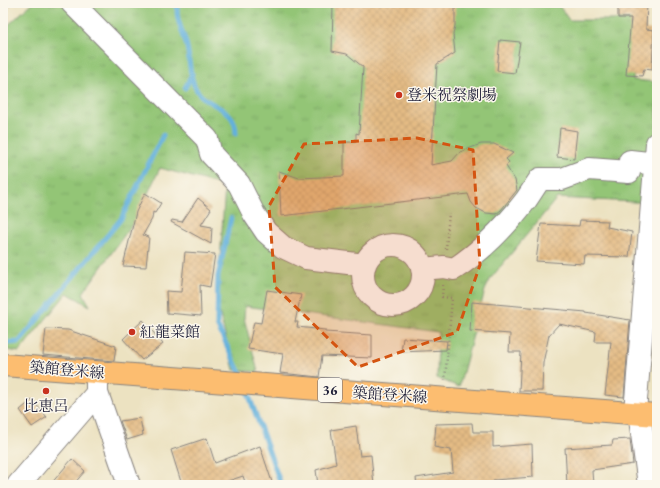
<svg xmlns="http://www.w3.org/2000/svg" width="660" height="488" font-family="'EB Garamond','Noto Serif JP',serif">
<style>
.park{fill:url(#park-tufts);stroke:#5a7458}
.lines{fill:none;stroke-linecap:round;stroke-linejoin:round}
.stream{stroke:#62b0dc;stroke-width:5}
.building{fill:url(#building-cross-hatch)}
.minor-casing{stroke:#87827e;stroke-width:24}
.major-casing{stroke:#87827e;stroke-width:24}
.path{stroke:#87827e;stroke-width:2.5;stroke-dasharray:1 3;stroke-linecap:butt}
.minor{stroke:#fff;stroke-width:22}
.major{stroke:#fcbd6f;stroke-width:22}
.marked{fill:#d45411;fill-opacity:0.2;stroke:#d45411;stroke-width:3;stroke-dasharray:8 5;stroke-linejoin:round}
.poi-dot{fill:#c8321e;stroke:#fbf7ec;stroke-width:1.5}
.labels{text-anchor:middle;stroke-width:3;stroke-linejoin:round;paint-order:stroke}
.shield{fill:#fbf7ec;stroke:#636270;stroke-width:1}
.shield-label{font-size:14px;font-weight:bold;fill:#22223b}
.poi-label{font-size:15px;fill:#22223b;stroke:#fbf7ec;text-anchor:start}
.street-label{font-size:15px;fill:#22223b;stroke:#fbf7ec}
</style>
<defs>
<pattern id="park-tufts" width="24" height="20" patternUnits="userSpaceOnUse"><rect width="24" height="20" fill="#93c576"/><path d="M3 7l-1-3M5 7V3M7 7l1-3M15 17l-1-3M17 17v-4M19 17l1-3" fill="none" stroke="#7ea967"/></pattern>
<pattern id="building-cross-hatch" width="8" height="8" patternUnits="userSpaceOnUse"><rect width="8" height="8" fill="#e4bb84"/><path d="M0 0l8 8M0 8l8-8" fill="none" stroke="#c3a073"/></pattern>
</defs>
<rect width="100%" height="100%" fill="#fbf7ec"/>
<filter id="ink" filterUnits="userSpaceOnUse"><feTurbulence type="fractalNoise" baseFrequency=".025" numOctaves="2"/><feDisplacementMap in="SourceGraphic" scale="8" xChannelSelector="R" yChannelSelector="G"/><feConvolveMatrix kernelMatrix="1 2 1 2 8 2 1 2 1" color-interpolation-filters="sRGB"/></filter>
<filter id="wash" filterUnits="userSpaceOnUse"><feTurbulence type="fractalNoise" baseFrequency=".012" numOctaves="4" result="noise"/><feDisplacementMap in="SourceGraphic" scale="16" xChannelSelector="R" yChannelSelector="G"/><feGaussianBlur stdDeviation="0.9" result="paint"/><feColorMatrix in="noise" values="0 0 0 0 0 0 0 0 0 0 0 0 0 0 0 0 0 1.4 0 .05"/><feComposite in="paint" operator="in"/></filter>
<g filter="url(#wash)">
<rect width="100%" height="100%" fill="#ece2c1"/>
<path class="park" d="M 32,3 L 557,3 L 569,20 L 638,20 L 633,80 L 657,82 L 657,158 L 654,203 L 557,198 L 491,278 L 485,290 L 459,387 L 437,378 L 438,332 L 245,306 L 244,318 L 258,372 L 234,370 L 217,303 L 225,186 L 160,168 L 135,220 L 83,293 L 90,306 L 67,293 L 19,352 L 3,349 L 3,30 Z"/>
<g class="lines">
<path class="stream" d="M 178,3 C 174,18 184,33 187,47 C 190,60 189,78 196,89 C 208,110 236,104 236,134
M 185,88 L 192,74
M 231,218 L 218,276 L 217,325 L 242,377
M 3,341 L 9,343 L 19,342 L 121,219 L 163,135
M 247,390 L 281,485"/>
</g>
<g id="blocks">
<path class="building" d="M 333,3 L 455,3 L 455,26 L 453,34 L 455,53 L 437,64 L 431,165 L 452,161 L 460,152 L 481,144 L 494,144 L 513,153 L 506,159 L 509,162 L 506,166 L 515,180 L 517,190 L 501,210 L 496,214 L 486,213 L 476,208 L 471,202 L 468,194 L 281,216 L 279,171 L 299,178 L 344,176 L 344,142 L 356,142 L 356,133 L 359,134 L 363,67 L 347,54 L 332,51 Z
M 618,3 L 647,3 L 646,29 L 654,30 L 652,70 L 644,69 L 642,76 L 626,75 L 631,18 L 618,18 Z
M 500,40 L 520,42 L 515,73 L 497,71 Z
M 560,128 L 577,131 L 574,159 L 557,157 Z
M 145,193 L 161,203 L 155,213 L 153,212 L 152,219 L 143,235 L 149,237 L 146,267 L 123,266 L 136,212 Z
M 198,198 L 211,209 L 201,225 L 212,227 L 211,244 L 171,222 L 172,220 L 182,222 Z
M 580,220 L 608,221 L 607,227 L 632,232 L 629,257 L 585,256 L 584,264 L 536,261 L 541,224 L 579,226 Z
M 185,252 L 215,254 L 210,287 L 200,285 L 201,316 L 167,313 L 166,291 L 181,292 Z
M 267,290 L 301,295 L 295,322 L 298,322 L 297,327 L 325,330 L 325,332 L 372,335 L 372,358 L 322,356 L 319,377 L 280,373 L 283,354 L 248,349 L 254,322 L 261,323 Z
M 472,302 L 586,312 L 586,313 L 630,320 L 624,397 L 605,395 L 611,342 L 595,342 L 596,332 L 559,324 L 549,335 L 543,363 L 542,391 L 519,391 L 521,352 L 509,352 L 510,334 L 470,331 Z
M 143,320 L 163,344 L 142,360 L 123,339 Z
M 46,329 L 68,330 L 116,346 L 114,361 L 43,355 Z
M 403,338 L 447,341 L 446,350 L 401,352 Z
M 32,400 L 47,417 L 32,427 L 20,410 Z
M 140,418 L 143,435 L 127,440 L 120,421 Z
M 472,423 L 473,432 L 493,432 L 493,447 L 532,444 L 533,477 L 494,480 L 494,482 L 469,485 L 417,485 L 416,478 L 453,472 L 451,450 L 434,447 L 436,424 Z
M 356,426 L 360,456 L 371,455 L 374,485 L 318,485 L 316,470 L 336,464 L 331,430 Z
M 207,438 L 215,463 L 260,446 L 273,485 L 246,485 L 243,476 L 216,485 L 182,485 L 171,450 Z
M 630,439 L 633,464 L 592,470 L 593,485 L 567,485 L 565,448 L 612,445 L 613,440 Z
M 72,459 L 85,471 L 73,485 L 50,485 Z"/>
</g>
</g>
<g filter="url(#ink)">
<use href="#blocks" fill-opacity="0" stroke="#87827e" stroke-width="1"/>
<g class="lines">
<g class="minor-casing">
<path id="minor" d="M 72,3 L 207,139 L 211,154 L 239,184 L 254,214 L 266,232 L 283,247 L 306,258 L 365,265
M363 275a30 30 0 1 1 60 0a30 30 0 1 1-60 0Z
M 422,269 L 444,267 L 454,269 C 482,251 506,226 526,200 C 531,193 535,186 540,179 L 562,179 L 589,169 L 629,172 L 630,161 L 657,164
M 97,382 L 97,393 L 129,485
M 635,412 L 657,143
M 639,412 L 649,485
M 18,485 L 97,393"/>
</g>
<g class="major-casing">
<path id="major" d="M 3,365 L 657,415"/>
</g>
<path class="path" d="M 3,11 L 12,3
M 446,249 L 449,213
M 443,285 L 442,297 L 452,298 L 445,380"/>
<use href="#minor" class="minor"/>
<use href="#major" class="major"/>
</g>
</g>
<path class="marked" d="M 417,138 L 473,150 L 480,265 L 457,332 L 358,367 L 275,287 L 269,206 L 304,144 Z"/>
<g class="poi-dot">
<circle cx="399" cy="95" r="4"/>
<circle cx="132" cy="332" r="4"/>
<circle cx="46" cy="391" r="4"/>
</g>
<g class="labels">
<rect class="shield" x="318" y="378" width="24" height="24" rx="3"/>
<g class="shield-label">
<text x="330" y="395">36</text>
</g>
<g class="poi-label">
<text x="407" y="100">登米祝祭劇場</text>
<text x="140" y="337">紅龍菜館</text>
<text x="46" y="411" text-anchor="middle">比恵呂</text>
</g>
<g class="street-label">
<text transform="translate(67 370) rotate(5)" y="5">築館登米線</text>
<text transform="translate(390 395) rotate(4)" y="5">築館登米線</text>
</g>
</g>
<rect width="660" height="488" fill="none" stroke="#fbf7ec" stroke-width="16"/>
</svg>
